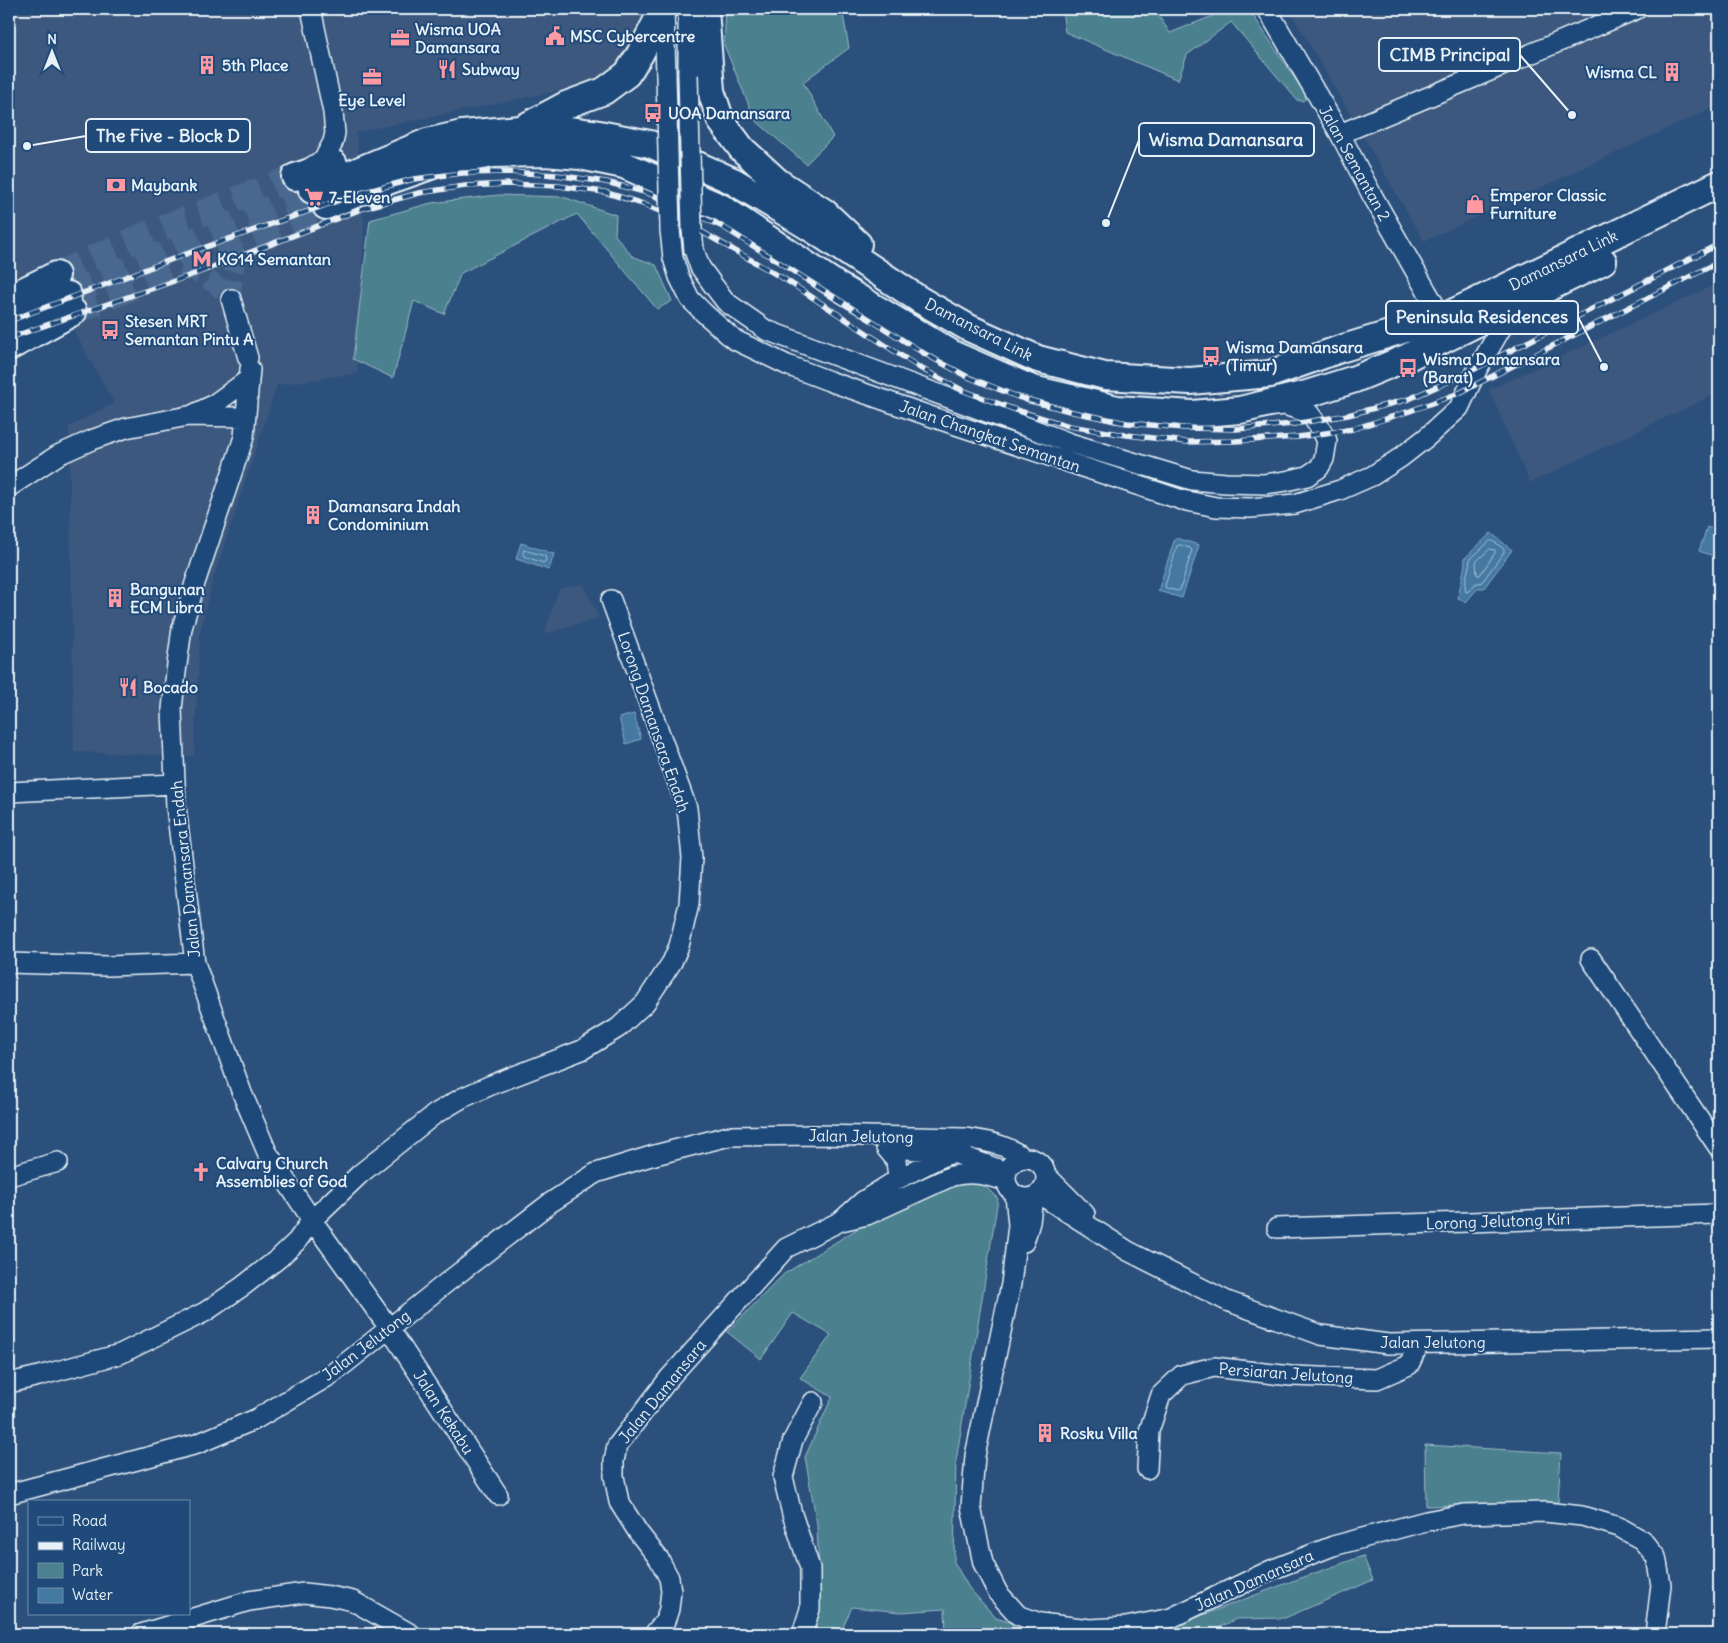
<svg xmlns="http://www.w3.org/2000/svg" width="1728" height="1643" font-family="Delius,sans-serif">
<style>
.built{fill:#3c587e}
.green{fill:#4c818f;stroke:#9ab9c4}
.water{fill:#4479a2;stroke:#86a9c4}
.lines{fill:none;stroke-linecap:round;stroke-linejoin:round}
.shore{stroke:#a6c1d6;stroke-width:1}
.minor-tunnel{stroke:#48688f;stroke-width:19;stroke-dasharray:19 9;stroke-linecap:butt}
.highway-tunnel{stroke:#48688f;stroke-width:26;stroke-dasharray:26 13;stroke-linecap:butt}
.minor-casing{stroke:#e8f1f8;stroke-width:22}
.highway-casing{stroke:#e8f1f8;stroke-width:30}
.minor{stroke:#1f4a7a;stroke-width:19}
.highway{stroke:#1f4a7a;stroke-width:26}
.rail-casing{stroke:#e8f1f8;stroke-width:5.5}
.rail{stroke:#1f4a7a;stroke-width:4;stroke-dasharray:11;stroke-linecap:butt}
.minor-bridge-casing{stroke:#e8f1f8;stroke-width:22;stroke-linecap:butt}
.minor-bridge{stroke:#1f4a7a;stroke-width:19}
.labels{text-anchor:middle;stroke-width:4;stroke-linejoin:round;paint-order:stroke}
.poi-label{font-size:16px;font-weight:bold;fill:#e8f1f8;stroke:#1f4a7a;text-anchor:start}
.street-label{font-size:16px;fill:#e8f1f8;stroke:#1f4a7a}
.leader{fill:none;stroke:#e8f1f8;stroke-width:2}
.callout-dot{fill:#e8f1f8;stroke:#1f4a7a;stroke-width:2}
.callout{fill:#1f4a7a;stroke:#e8f1f8;stroke-width:2}
.callout-label{font-size:18px;text-anchor:middle;font-weight:bold;fill:#e8f1f8}
</style>
<rect width="100%" height="100%" fill="#2c507c"/>
<filter id="ink" filterUnits="userSpaceOnUse"><feTurbulence type="fractalNoise" baseFrequency=".02" numOctaves="2"/><feDisplacementMap in="SourceGraphic" scale="10" xChannelSelector="R" yChannelSelector="G"/><feConvolveMatrix kernelMatrix="1 2 1 2 8 2 1 2 1" color-interpolation-filters="sRGB"/></filter>
<g filter="url(#ink)">
<path class="built" d="M 9,9 L 646,9 L 638,39 L 621,66 L 577,87 L 356,132 L 364,225 L 357,373 L 277,385 L 213,579 L 200,633 L 194,756 L 74,752 L 69,427 L 114,403 L 39,268 L 9,282 Z
M 1289,9 L 1719,9 L 1719,105 L 1424,241 Z
M 1719,283 L 1719,392 L 1530,483 L 1489,390 Z
M 583,584 L 599,618 L 544,634 L 559,589 Z"/>
<path class="green" d="M 726,9 L 842,9 L 849,48 L 803,82 L 833,137 L 806,164 L 755,120 L 724,45 Z
M 1062,9 L 1154,9 L 1170,33 L 1230,9 L 1249,9 L 1305,94 L 1306,99 L 1302,101 L 1297,100 L 1231,22 L 1187,55 L 1178,80 L 1065,32 Z
M 498,195 L 563,197 L 616,215 L 615,235 L 632,256 L 656,265 L 672,301 L 657,309 L 577,214 L 461,273 L 444,314 L 414,301 L 393,378 L 353,359 L 370,220 L 431,203 Z
M 980,1181 L 998,1199 L 956,1461 L 954,1562 L 969,1588 L 996,1618 L 1048,1634 L 946,1634 L 945,1609 L 901,1612 L 852,1607 L 840,1634 L 813,1634 L 820,1598 L 817,1524 L 805,1457 L 832,1397 L 800,1378 L 831,1335 L 793,1313 L 761,1359 L 727,1332 L 784,1274 L 878,1216 L 956,1183 Z
M 1425,1445 L 1561,1453 L 1558,1502 L 1426,1506 Z
M 1363,1556 L 1373,1580 L 1285,1618 L 1236,1619 L 1206,1634 L 1138,1634 L 1156,1633 L 1287,1583 Z"/>
<path class="water" d="M 1707,527 L 1719,531 L 1719,558 L 1699,551 Z
M 1491,533 L 1512,550 L 1484,588 L 1478,588 L 1466,602 L 1458,598 C 1460,584 1465,571 1465,558 Z
M 1175,538 L 1199,545 L 1182,598 L 1158,591 Z
M 521,543 L 554,554 L 549,570 L 516,559 Z
M 634,714 L 641,739 L 626,744 L 619,718 Z"/>
<g class="lines">
<path class="shore" d="M 1490,541 L 1493,541 L 1504,549 L 1504,552 L 1482,582 L 1475,584 L 1469,591 L 1466,592 C 1463,582 1469,571 1470,560 Z
M 1180,545 L 1190,548 L 1192,550 L 1180,590 L 1177,591 L 1166,588 L 1165,586 L 1177,546 Z
M 1490,549 L 1495,550 L 1495,553 L 1480,575 L 1477,575 L 1476,562 Z
M 524,550 L 545,556 L 546,561 L 543,563 L 524,556 L 523,554 Z"/>
<path class="minor-tunnel" d="M 183,266 C 204,276 215,282 231,299
M 231,299 L 234,270 L 240,243"/>
<path class="highway-tunnel" d="M 56,275 L 145,235 L 295,177
M 68,295 L 312,190
M 73,312 L 326,206"/>
<g class="minor-casing">
<path id="minor" d="M 664,9 L 666,75
M 688,9 L 688,75
M 1267,9 L 1340,134 L 1372,195 L 1442,318
M 1340,134 L 1637,9
M 308,169 L 324,159 L 333,142 L 335,133 L 333,112 L 311,9
M 692,229 L 694,250 L 700,267 L 713,285 L 726,302 L 766,330 L 1070,443 L 1192,480 L 1226,483 L 1264,484 L 1286,481 L 1307,476 L 1319,468 L 1324,459 L 1327,441 L 1321,429 L 1309,413 L 1284,405 L 1275,406
M 670,230 L 673,258 L 679,277 L 690,299 L 704,313 L 733,339 L 787,365 L 829,381 L 944,421 L 1182,500 L 1216,507 L 1251,508 L 1295,504 L 1340,490 L 1372,476 L 1400,458 L 1427,437 L 1459,408 L 1478,368 L 1516,303
M 231,299 L 248,358
M 250,369 L 244,437 L 195,583 L 182,628 L 176,672 L 172,709 L 176,807 L 195,963 L 242,1093 L 267,1152 L 312,1220 L 389,1328 L 498,1495
M 192,415 L 213,405 L 249,379
M 9,487 L 58,455 L 94,439 L 126,428 L 188,416 L 246,417
M 9,792 L 175,784
M 1591,959 L 1719,1148
M 9,963 L 108,966 L 195,963
M 886,1148 L 896,1160 L 898,1179
M 906,1149 L 954,1153 L 998,1169
M1006 1178a20 20 0 1 1 40 0a20 20 0 1 1-40 0Z
M 9,1176 L 58,1162
M 1047,1176 L 1085,1214
M 1039,1194 L 1128,1251 L 1227,1301 L 1321,1335 L 1388,1344 L 1719,1338
M 1015,1195 L 1018,1225 L 1011,1284 L 975,1456 L 971,1507 L 983,1563 L 998,1593 L 1018,1615 L 1040,1623 L 1090,1629 L 1126,1627 L 1171,1618 L 1271,1570 L 1333,1546 L 1426,1521 L 1464,1514 L 1545,1512 L 1582,1516 L 1619,1527 L 1642,1540 L 1656,1557 L 1661,1585 L 1655,1634
M 842,1220 L 863,1201 L 898,1179 L 941,1157 L 950,1154
M 1277,1228 L 1719,1214
M 1024,1242 L 1030,1222 L 1033,1197
M 9,1383 L 39,1376 L 120,1354 L 205,1312 L 243,1286 L 279,1258 L 297,1241 L 312,1220 L 360,1174 L 435,1114 L 462,1098 L 491,1085 L 582,1050 L 618,1028 L 645,1003 L 672,962 L 679,946 L 689,904 L 692,858 L 687,808 L 611,600
M 1147,1469 L 1149,1431 L 1161,1395 L 1182,1375 L 1214,1367 L 1291,1376 L 1377,1379 L 1409,1365 L 1419,1344
M 9,1494 L 197,1444 L 256,1419 L 332,1374 L 446,1283 L 550,1203 L 596,1173 L 651,1156 L 729,1136 L 815,1135 L 964,1138 C 986,1141 1006,1144 1024,1158
M 141,1634 L 249,1601 L 304,1593 L 330,1596 L 353,1601 L 411,1634
M 654,1634 L 665,1621 L 669,1609 L 671,1591 L 669,1578 L 659,1559 L 638,1532 L 619,1502 L 614,1476 L 614,1461 L 617,1446 L 670,1377 L 786,1248 L 841,1221 L 867,1215 L 952,1176 C 974,1171 986,1175 1006,1181
M 802,1634 L 810,1609 L 810,1568 L 792,1514 L 783,1477 L 793,1440 L 813,1402"/>
</g>
<g class="highway-casing">
<path id="highway" d="M 705,9 L 711,91 L 721,121 L 742,149 L 778,182 L 824,212 L 858,244
M 523,128 L 566,105 L 604,91 L 627,74 L 640,54 L 663,9
M 295,177 L 334,164
M 312,190 L 427,142 L 462,134 L 520,129 L 560,129 L 599,134 L 650,144 L 733,181 L 811,228 L 920,300 L 969,328 L 1038,359 L 1105,376 L 1190,381 L 1270,374 L 1340,349 L 1442,318 L 1719,184
M 326,206 L 382,183 L 436,164 L 493,154 L 545,153 L 580,156 L 624,165 L 722,208 L 838,286 L 954,355 L 1032,389 L 1117,409 L 1192,414 L 1240,410 L 1307,394 L 1355,379 L 1406,358 L 1603,261
M 9,298 L 56,275
M 9,325 L 68,295
M 9,347 L 73,312"/>
</g>
<use href="#minor" class="minor"/>
<use href="#highway" class="highway"/>
<g class="rail-casing">
<path id="rail" d="M 9,321 L 186,254 L 357,194 L 414,179 L 463,173 L 509,172 L 556,175 L 606,182 L 648,193 L 723,227 L 925,354 L 968,377 L 1018,397 L 1073,412 L 1127,423 L 1184,428 L 1236,429 L 1294,424 L 1348,415 L 1409,399 L 1463,375 L 1719,244
M 9,338 L 200,272 L 364,208 L 419,193 L 465,186 L 509,184 L 558,186 L 604,192 L 643,204 L 683,221 L 786,280 L 920,368 L 962,390 L 1016,410 L 1069,426 L 1127,435 L 1187,442 L 1235,441 L 1298,437 L 1353,429 L 1410,411 L 1459,393 L 1719,262"/>
</g>
<use href="#rail" class="rail"/>
<g class="minor-bridge-casing">
<path id="minor-bridge" d="M 666,75 L 670,230
M 688,75 L 692,229"/>
</g>
<use href="#minor-bridge" class="minor-bridge"/>
</g>
</g>
<defs>
<g id="civic-bare" transform="scale(1.5)"><path d="M-.6-6.5H3V-4.5H.6V-3L4-1V1h2V6H-6V1h2V-1L-.6-3ZM-1.2 2.5V6h2.4V2.5Z" fill="#ff9aa2" stroke="#1f4a7a" stroke-width="2.5" paint-order="stroke"/></g>
<g id="office-bare" transform="scale(1.5)"><path d="M-6-3h4V-5.5h4V-3h4V5H-6ZM-1-4.5V-3h2v-1.5ZM-6 0V1H6V0Z" fill="#ff9aa2" stroke="#1f4a7a" stroke-width="2.5" paint-order="stroke"/></g>
<g id="building-bare" transform="scale(1.5)"><path d="M-4-6H4V6H1V3H-1V6H-4ZM-2.5-4.3h1.7v1.8h-1.7ZM.8-4.3h1.7v1.8H.8ZM-2.5-1h1.7V.8h-1.7ZM.8-1h1.7V.8H.8Z" fill="#ff9aa2" stroke="#1f4a7a" stroke-width="2.5" paint-order="stroke"/></g>
<g id="restaurant-bare" transform="scale(1.5)"><path d="M-5-6h1v4h1v-4h1v4h1v-4h1v5L-1.5 .5V6h-2V.5L-5-1ZM5-6V6H3V1.5H1.5Q1.5-4 5-6Z" fill="#ff9aa2" stroke="#1f4a7a" stroke-width="2.5" paint-order="stroke"/></g>
<g id="bus-bare" transform="scale(1.5)"><path d="M-5-6H5V4H4V6H2V4H-2V6H-4V4H-5ZM-3.5-4V0h7V-4ZM-3.5 1.2v1.5H-2V1.2ZM2 1.2v1.5H3.5V1.2Z" fill="#ff9aa2" stroke="#1f4a7a" stroke-width="2.5" paint-order="stroke"/></g>
<g id="bank-bare" transform="scale(1.5)"><path d="M-6-4H6V4H-6ZM0-2.3a2.3 2.3 0 1 0 0 4.6a2.3 2.3 0 1 0 0-4.6Z" fill="#ff9aa2" stroke="#1f4a7a" stroke-width="2.5" paint-order="stroke"/></g>
<g id="supermarket-bare" transform="scale(1.5)"><path d="M-6-5.5h2.5l.6 2H6L4.5 2H-2.5L-4.4-4H-6ZM-1.5 3.2a1.3 1.3 0 1 0 .1 0ZM3 3.2a1.3 1.3 0 1 0 .1 0Z" fill="#ff9aa2" stroke="#1f4a7a" stroke-width="2.5" paint-order="stroke"/></g>
<g id="shop-bare" transform="scale(1.5)"><path d="M-5-2.5h2.3a2.7 3.5 0 0 1 5.4 0H5L5.5 6h-11ZM-1.5-2.5h3a1.5 2.3 0 0 0-3 0Z" fill="#ff9aa2" stroke="#1f4a7a" stroke-width="2.5" paint-order="stroke"/></g>
<g id="metro-bare" transform="scale(1.5)"><path d="M-5.5 5V-5H-3L0 0L3-5H5.5V5H3V-.5L0 4L-3-.5V5Z" fill="#ff9aa2" stroke="#1f4a7a" stroke-width="2.5" paint-order="stroke"/></g>
<g id="church-bare" transform="scale(1.5)"><path d="M-1.2-6h2.4v3.5h3.3v2.4h-3.3V6h-2.4V-.1h-3.3v-2.4h3.3Z" fill="#ff9aa2" stroke="#1f4a7a" stroke-width="2.5" paint-order="stroke"/></g>
</defs>
<g fill-rule="evenodd">
<use href="#civic-bare" x="555" y="36"/>
<use href="#office-bare" x="400" y="38"/>
<use href="#building-bare" x="207" y="65"/>
<use href="#restaurant-bare" x="447" y="69"/>
<use href="#building-bare" x="1672" y="72"/>
<use href="#office-bare" x="372" y="77"/>
<use href="#bus-bare" x="653" y="113"/>
<use href="#bank-bare" x="116" y="185"/>
<use href="#supermarket-bare" x="314" y="197"/>
<use href="#shop-bare" x="1475" y="204"/>
<use href="#metro-bare" x="202" y="259"/>
<use href="#bus-bare" x="110" y="330"/>
<use href="#bus-bare" x="1211" y="356"/>
<use href="#bus-bare" x="1408" y="368"/>
<use href="#building-bare" x="313" y="515"/>
<use href="#building-bare" x="115" y="598"/>
<use href="#restaurant-bare" x="128" y="687"/>
<use href="#church-bare" x="201" y="1172"/>
<use href="#building-bare" x="1045" y="1433"/>
</g>
<g class="labels">
<g class="poi-label">
<text x="415" y="35">Wisma UOA<tspan x="415" dy="18">Damansara</tspan></text>
<text x="570" y="42">MSC Cybercentre</text>
<text x="222" y="71">5th Place</text>
<text x="462" y="75">Subway</text>
<text x="1657" y="78" text-anchor="end">Wisma CL</text>
<text x="372" y="106" text-anchor="middle">Eye Level</text>
<text x="668" y="119">UOA Damansara</text>
<text x="131" y="191">Maybank</text>
<text x="1490" y="201">Emperor Classic<tspan x="1490" dy="18">Furniture</tspan></text>
<text x="329" y="203">7-Eleven</text>
<text x="217" y="265">KG14 Semantan</text>
<text x="125" y="327">Stesen MRT<tspan x="125" dy="18">Semantan Pintu A</tspan></text>
<text x="1226" y="353">Wisma Damansara<tspan x="1226" dy="18">(Timur)</tspan></text>
<text x="1423" y="365">Wisma Damansara<tspan x="1423" dy="18">(Barat)</tspan></text>
<text x="328" y="512">Damansara Indah<tspan x="328" dy="18">Condominium</tspan></text>
<text x="130" y="595">Bangunan<tspan x="130" dy="18">ECM Libra</tspan></text>
<text x="143" y="693">Bocado</text>
<text x="216" y="1169">Calvary Church<tspan x="216" dy="18">Assemblies of God</tspan></text>
<text x="1060" y="1439">Rosku Villa</text>
</g>
<g class="street-label">
<text transform="translate(1355 163) rotate(61)" y="6">Jalan Semantan 2</text>
<text transform="translate(1563 260) rotate(-26)" y="6">Damansara Link</text>
<text transform="translate(979 329) rotate(27)" y="6">Damansara Link</text>
<text transform="translate(990 436) rotate(19)" y="6">Jalan Changkat Semantan</text>
<text transform="translate(654 722) rotate(71)" y="6">Lorong Damansara Endah</text>
<text transform="translate(185 869) rotate(-96)" y="6">Jalan Damansara Endah</text>
<text transform="translate(861 1136) rotate(1)" y="6">Jalan Jelutong</text>
<text transform="translate(1498 1221) rotate(-2)" y="6">Lorong Jelutong Kiri</text>
<text x="1433" y="1348">Jalan Jelutong</text>
<text transform="translate(366 1345) rotate(-37)" y="6">Jalan Jelutong</text>
<text transform="translate(1286 1373) rotate(4)" y="6">Persiaran Jelutong</text>
<text transform="translate(662 1391) rotate(-51)" y="6">Jalan Damansara</text>
<text transform="translate(444 1412) rotate(57)" y="6">Jalan Kekabu</text>
<text transform="translate(1254 1580) rotate(-24)" y="6">Jalan Damansara</text>
</g>
</g>
<path class="leader" d="M1572 115L1520 55M27 146L86 136M1106 223L1139 140M1604 367L1578 317"/>
<g class="callout-dot">
<circle cx="1572" cy="115" r="5"/>
<circle cx="27" cy="146" r="5"/>
<circle cx="1106" cy="223" r="5"/>
<circle cx="1604" cy="367" r="5"/>
</g>
<g class="callout">
<rect x="1379" y="38" width="141" height="33" rx="5"/>
<rect x="86" y="119" width="164" height="33" rx="5"/>
<rect x="1139" y="123" width="175" height="33" rx="5"/>
<rect x="1386" y="301" width="192" height="33" rx="5"/>
</g>
<g class="callout-label">
<text x="1450" y="61">CIMB Principal</text>
<text x="168" y="142">The Five - Block D</text>
<text x="1226" y="146">Wisma Damansara</text>
<text x="1482" y="323">Peninsula Residences</text>
</g>
<rect width="1728" height="1643" fill="none" stroke="#1f4a7a" stroke-width="30"/>
<rect x="15" y="15" width="1698" height="1613" fill="none" stroke="#e8f1f8" stroke-width="2" filter="url(#ink)"/>
<rect x="28" y="1500" width="162" height="115" fill="#1f4a7a" stroke="#6f8dac"/>
<rect x="38" y="1517" width="25" height="8" fill="#1f4a7a" stroke="#6f8dac"/>
<text x="72" y="1526" font-size="15" fill="#e8f1f8">Road</text>
<rect x="38" y="1542" width="25" height="8" fill="#e8f1f8" stroke="#6f8dac"/>
<text x="72" y="1550" font-size="15" fill="#e8f1f8">Railway</text>
<rect x="38" y="1563" width="25" height="15" fill="#4c818f" stroke="#6f8dac"/>
<text x="72" y="1576" font-size="15" fill="#e8f1f8">Park</text>
<rect x="38" y="1588" width="25" height="15" fill="#4479a2" stroke="#6f8dac"/>
<text x="72" y="1600" font-size="15" fill="#e8f1f8">Water</text>
<g transform="translate(52 52)" stroke="#1f4a7a" stroke-width="4" paint-order="stroke">
<path d="M0-4L9 19L0 12L-9 19Z" fill="#e8f1f8"/>
<text y="-8" font-size="14" font-weight="bold" text-anchor="middle" fill="#e8f1f8">N</text>
</g>
</svg>
